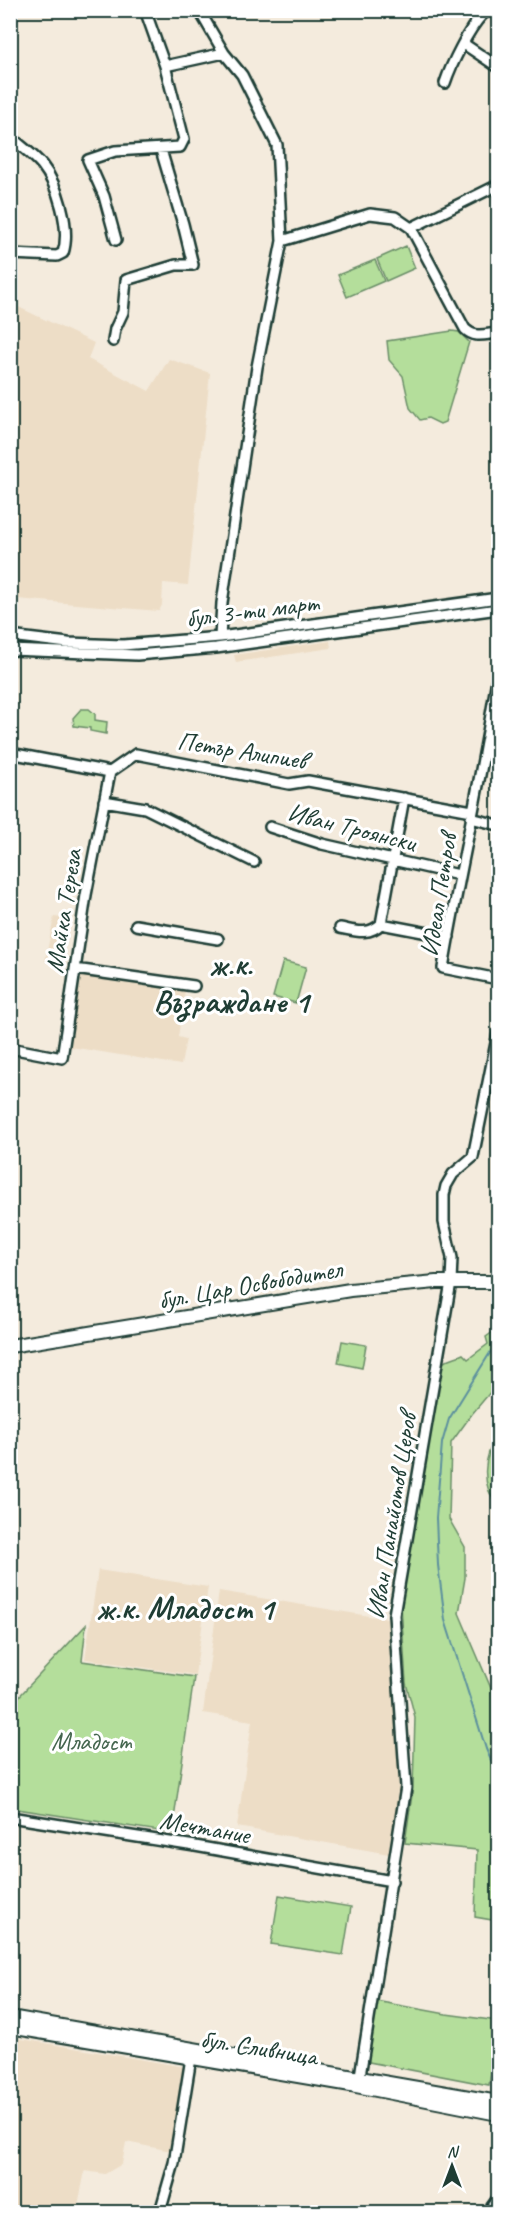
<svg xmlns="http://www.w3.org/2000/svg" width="509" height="2223" font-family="Caveat,sans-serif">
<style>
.built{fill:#edddc6}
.green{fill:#b4de9b;stroke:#6a8e68;stroke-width:1.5}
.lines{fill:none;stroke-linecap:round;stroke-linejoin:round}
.stream{stroke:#5c909e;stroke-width:2}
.minor-casing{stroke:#1f3d34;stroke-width:14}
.major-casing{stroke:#1f3d34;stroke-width:16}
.minor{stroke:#fff;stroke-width:9}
.major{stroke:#fff;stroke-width:12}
.labels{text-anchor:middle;stroke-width:6;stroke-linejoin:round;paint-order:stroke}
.street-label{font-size:26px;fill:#1f3d34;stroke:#fff}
.park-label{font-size:26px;fill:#44654e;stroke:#fff}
.district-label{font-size:32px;font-weight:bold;fill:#1f3d34;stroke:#fff}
</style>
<rect width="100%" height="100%" fill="#f4ebdd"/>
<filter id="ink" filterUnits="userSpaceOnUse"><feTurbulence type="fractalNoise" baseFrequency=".0167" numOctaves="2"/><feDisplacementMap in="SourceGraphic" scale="12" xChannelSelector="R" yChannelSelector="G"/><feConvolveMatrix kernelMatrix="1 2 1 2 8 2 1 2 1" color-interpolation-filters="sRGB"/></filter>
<g filter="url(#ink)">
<path class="built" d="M 10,303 L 94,343 L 88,359 L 149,391 L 169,359 L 210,373 L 188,585 L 163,583 L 162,605 L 159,611 L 17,599 L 11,592 Z
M 330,641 L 331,648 L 236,662 L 234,655 Z
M 54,917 L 62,918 L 52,963 L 45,961 Z
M 77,973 L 185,991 L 178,1037 L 186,1039 L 181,1065 L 65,1046 Z
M 98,1570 L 208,1587 L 195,1675 L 85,1659 Z
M 219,1591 L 387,1619 L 401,1786 L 389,1854 L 237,1827 L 252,1721 L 203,1713 Z
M 10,2037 L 185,2067 L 171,2151 L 126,2142 L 122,2164 L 105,2174 L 85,2171 L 77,2210 L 11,2209 Z"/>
<path class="green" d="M 406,246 L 415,268 L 386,281 L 377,259 Z
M 375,260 L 384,281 L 347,297 L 338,275 Z
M 452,331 L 459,332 L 469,342 L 445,422 L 440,424 L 428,418 L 420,420 L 410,408 L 403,376 L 389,360 L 387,341 Z
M 81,709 L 89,709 L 95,714 L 95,720 L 107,722 L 106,734 L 90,731 L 90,728 L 74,726 L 73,718 Z
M 283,961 L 306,967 L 296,1003 L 273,997 Z
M 493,1332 L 498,1332 L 498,1383 L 472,1414 L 451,1443 L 449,1519 L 465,1547 L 465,1578 L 459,1613 L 496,1700 L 496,1713 L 498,1715 L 498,1921 L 475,1917 L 477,1850 L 405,1843 L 413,1788 L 415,1717 L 406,1683 L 401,1605 L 441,1365 C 446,1358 456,1358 463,1354 L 468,1359 L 488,1344 L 486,1337 Z
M 342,1341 L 366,1345 L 362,1368 L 338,1363 Z
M 498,1435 L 498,1506 C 480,1485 483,1456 498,1435 Z
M 86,1625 L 82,1661 L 194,1677 L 172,1833 L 11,1808 L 11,1705 Z
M 279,1895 L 351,1907 L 343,1955 L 271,1944 Z
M 376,2001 L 446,2014 L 498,2021 L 498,2033 L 489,2085 L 369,2062 L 367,2054 Z"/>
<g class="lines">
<path class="stream" d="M 498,1345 L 493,1348 L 449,1419 L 442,1443 L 436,1518 L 438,1565 L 445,1620 L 486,1749 L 498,1776"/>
<g class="minor-casing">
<path id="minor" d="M 145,10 L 165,66
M 199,10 L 224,53 L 242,75 L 277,145 L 282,241
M 464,44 L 498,67
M 445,83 C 451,65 469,28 482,15 C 485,11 490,11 495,10
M 10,136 C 20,146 33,154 42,165 C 58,185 71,228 63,253 L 57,256 L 10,254
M 411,228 L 498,185
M 116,240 L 104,196 L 88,160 L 115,151 L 180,147 L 184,139 L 165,66 L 224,53
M 113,341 L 115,329 L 123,312 L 126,280 L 176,265 L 193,265 L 183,224 L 161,150
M 10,636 L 68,643 L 123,645 L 220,637 L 498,598
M 220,637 L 222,603 L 257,367 L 282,241 L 370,214 L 395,217 L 411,228 L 465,329 C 475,339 486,334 498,333
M 10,650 L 137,655 L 216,648 L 498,609
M 498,672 C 483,772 460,869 443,968 L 498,979
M 10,753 L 110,772 L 136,754 L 289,784 L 308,781 L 472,811
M 104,801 L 145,808 L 254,862
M 471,818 L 498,825
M 270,827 L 322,844 L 459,875
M 381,924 L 449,937
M 136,925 L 218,939
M 340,928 C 356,931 368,936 381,924 L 404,798
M 75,969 L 194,986
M 10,1048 L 62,1058 L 86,895 L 110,772
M 10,1817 L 195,1846 L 392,1881
M 359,2082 L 406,1787 L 394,1615 L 451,1282 L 452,1258 L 444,1222 L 444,1195 L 446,1186 L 453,1174 L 473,1157 L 498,1033
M 160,2212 L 174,2163 L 191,2058
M 488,2212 L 498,2198"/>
</g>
<g class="major-casing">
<path id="major" d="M 10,1346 L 350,1290 L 436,1282 L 498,1282
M 10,2017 L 498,2102
M 10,2027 L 351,2085 L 498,2114"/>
</g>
<use href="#minor" class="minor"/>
<use href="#major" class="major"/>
</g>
</g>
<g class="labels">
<g class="street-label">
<text transform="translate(252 610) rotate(-7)" y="9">бул. 3-ти март</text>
<text transform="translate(242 750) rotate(9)" y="9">Петър Алипиев</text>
<text transform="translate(352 827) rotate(14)" y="9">Иван Троянски</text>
<text transform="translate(438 895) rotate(-81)" y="9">Идеал Петров</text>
<text transform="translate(63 911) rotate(-81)" y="9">Майка Тереза</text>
<text transform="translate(250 1284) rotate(-10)" y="9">бул. Цар Освободител</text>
<text transform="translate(391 1516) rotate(-81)" y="9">Иван Панайотов Церов</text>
<text transform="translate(205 1827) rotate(10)" y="9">Мечтание</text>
<text transform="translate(259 2047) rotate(9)" y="9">бул. Сливница</text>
</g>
<g class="park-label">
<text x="91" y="1750">Младост</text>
</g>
<g class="district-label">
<text x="231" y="975">ж.к.<tspan x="231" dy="37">Възраждане 1</tspan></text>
<text x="185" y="1619">ж.к. Младост 1</text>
</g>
</g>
<rect width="509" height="2223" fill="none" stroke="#fff" stroke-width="36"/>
<rect x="18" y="18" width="473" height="2187" fill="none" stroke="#1f3d34" stroke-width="2" filter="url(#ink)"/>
<g transform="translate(452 2166)" stroke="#ffffff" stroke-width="4.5" paint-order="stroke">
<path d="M0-4.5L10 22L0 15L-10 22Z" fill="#1f3d34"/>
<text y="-9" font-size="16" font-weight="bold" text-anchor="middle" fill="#1f3d34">N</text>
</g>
</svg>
